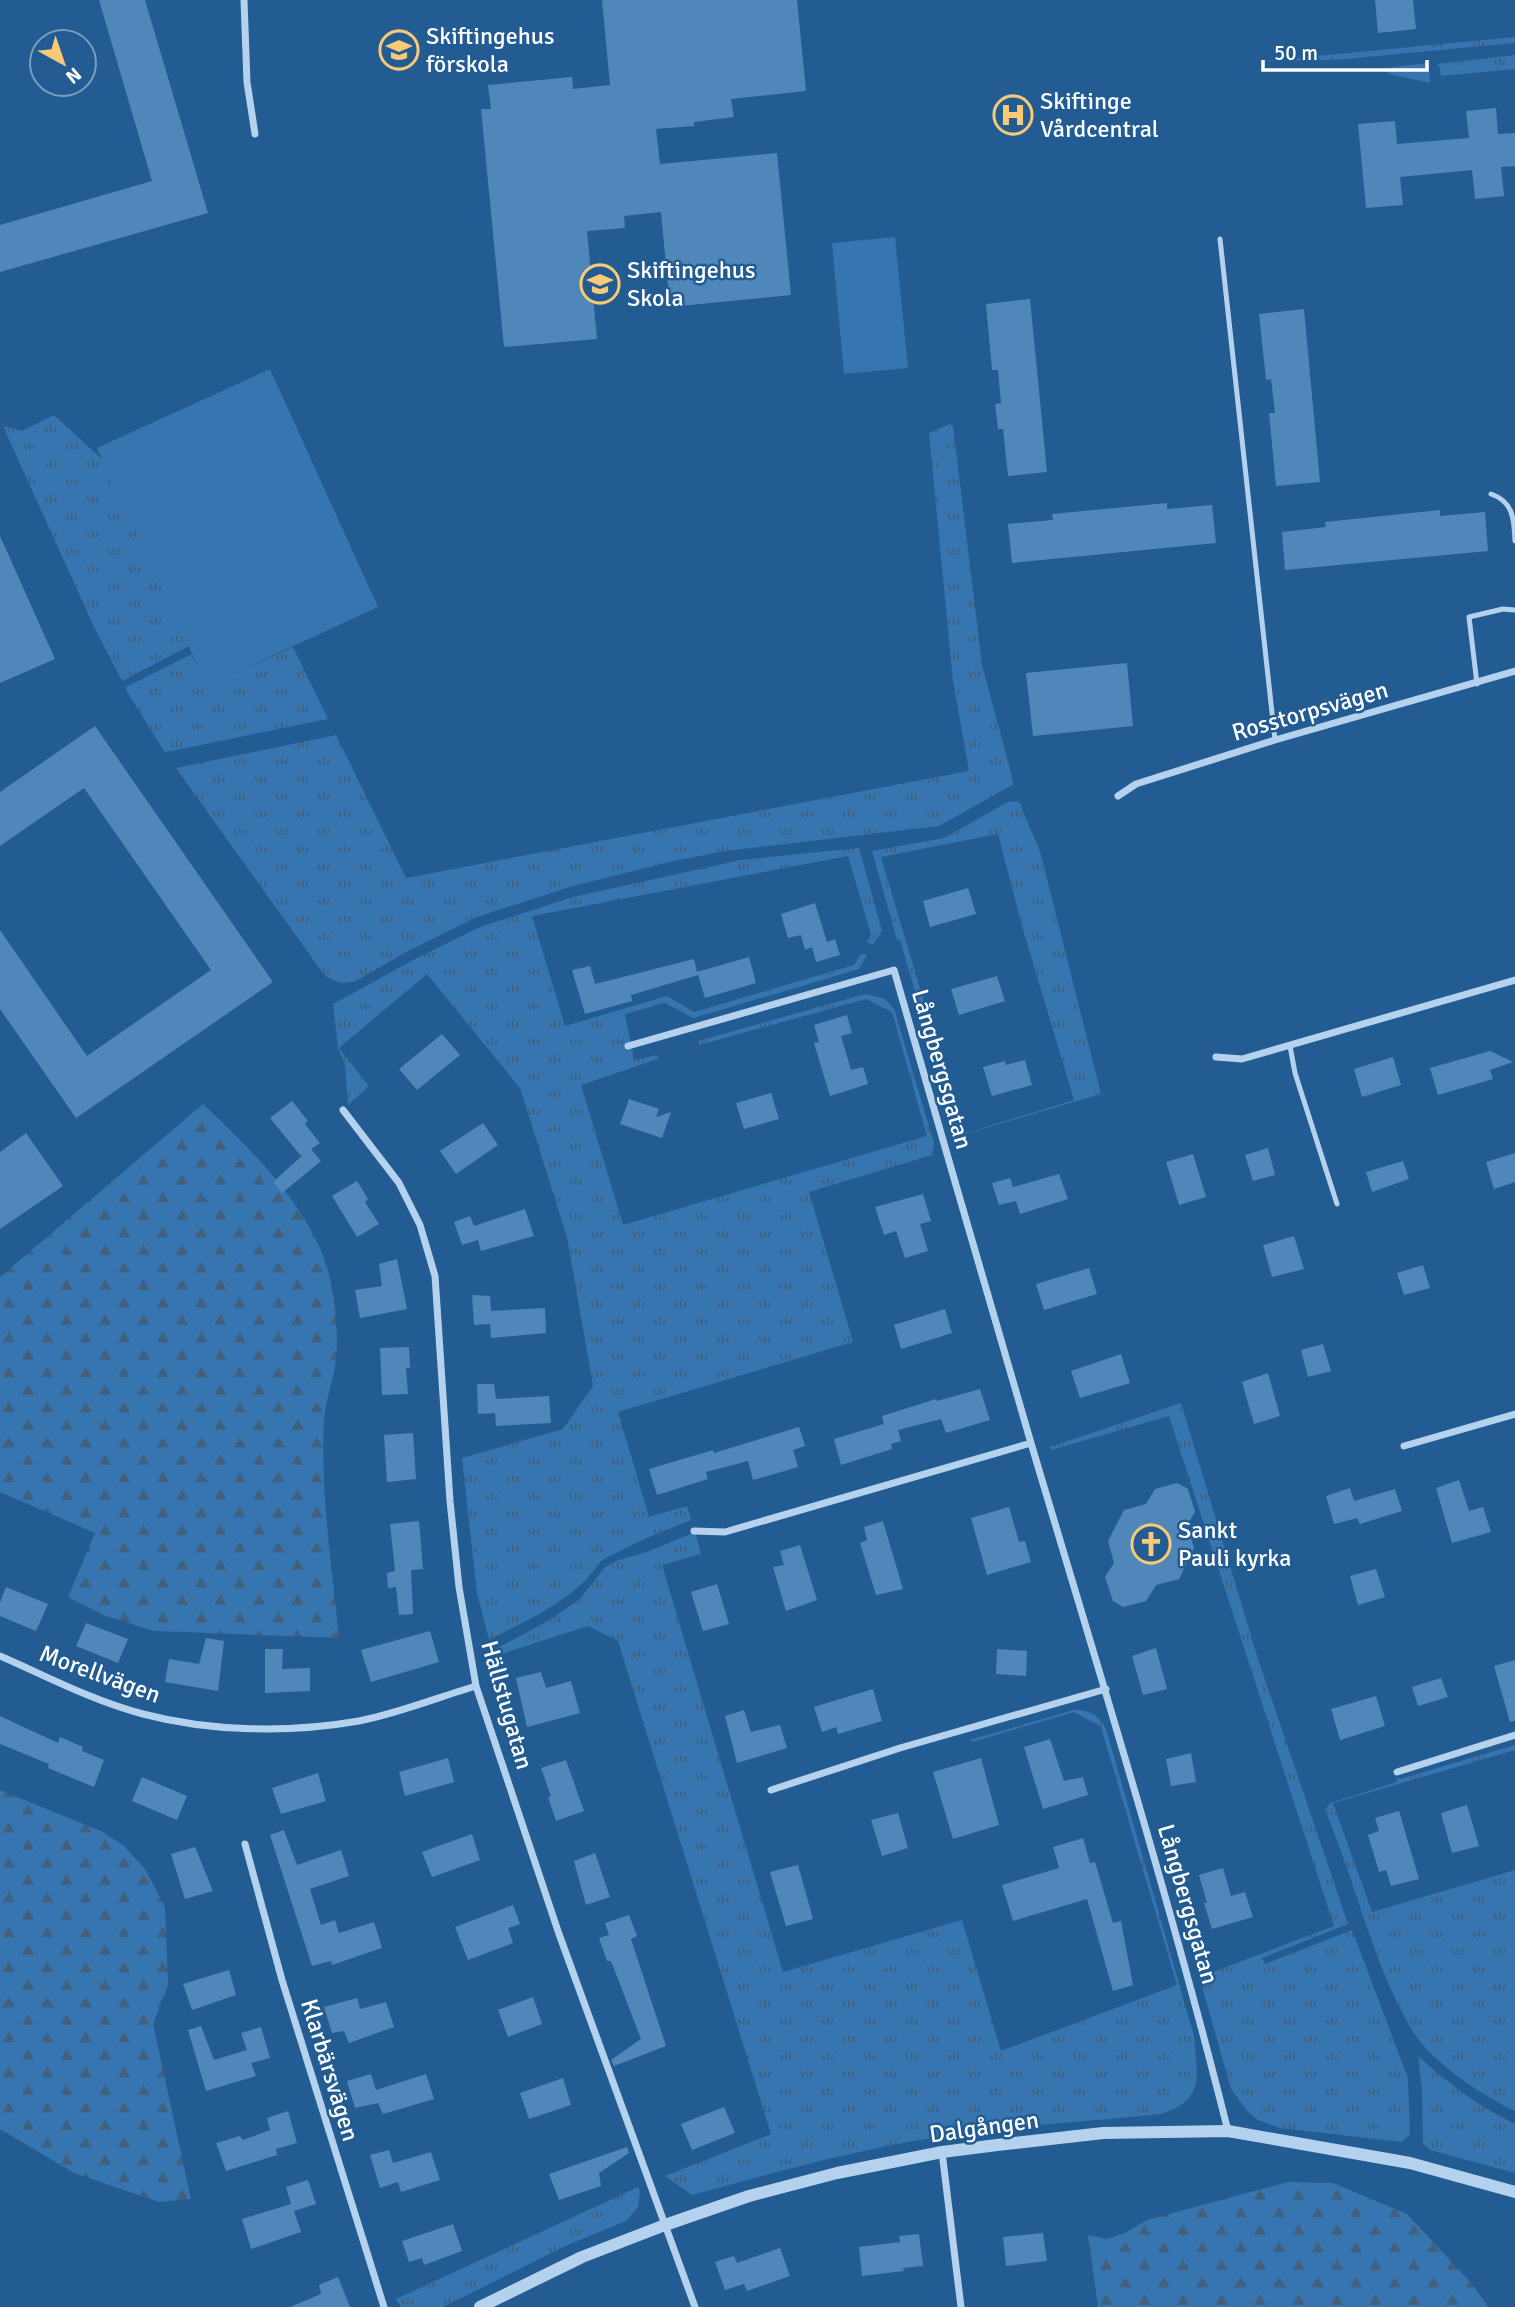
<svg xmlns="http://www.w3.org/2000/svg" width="1515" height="2307" font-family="Signika,sans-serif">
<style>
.grass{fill:url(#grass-tufts);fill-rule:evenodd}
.forest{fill:url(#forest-firs)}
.park{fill:#3675af}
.building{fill:#4f87ba}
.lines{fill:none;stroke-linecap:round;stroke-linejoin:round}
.service{stroke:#b4d2ed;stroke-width:5}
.minor{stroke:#b4d2ed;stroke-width:7}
.tertiary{stroke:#b4d2ed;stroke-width:12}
.labels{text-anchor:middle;stroke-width:5;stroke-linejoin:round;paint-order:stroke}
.poi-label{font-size:24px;fill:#fff;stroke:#225c92;text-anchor:start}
.street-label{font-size:24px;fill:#fff;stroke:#225c92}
</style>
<defs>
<pattern id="grass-tufts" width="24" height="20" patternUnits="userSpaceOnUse" patternTransform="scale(1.75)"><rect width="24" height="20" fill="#3675af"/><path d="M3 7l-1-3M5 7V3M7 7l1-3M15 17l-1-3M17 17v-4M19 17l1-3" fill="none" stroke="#41607e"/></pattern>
<pattern id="forest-firs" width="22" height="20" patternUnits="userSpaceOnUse" patternTransform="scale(1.75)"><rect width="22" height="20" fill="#3675af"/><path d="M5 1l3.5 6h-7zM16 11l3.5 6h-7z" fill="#41607e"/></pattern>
</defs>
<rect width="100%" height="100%" fill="#225c92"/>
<path class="grass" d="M 1515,37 L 1515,43 L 1334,60 L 1264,61 Z
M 1515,55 L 1515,69 L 1441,76 L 1440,68 L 1437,64 Z
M 1427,63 L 1429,66 L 1430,83 L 1389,74 L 1387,71 L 1392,67 Z
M 54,415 L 103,460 L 189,646 L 122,681 L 95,629 L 3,426 L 22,431 Z
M 950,424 L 953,426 L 982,665 L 1014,784 L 939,826 L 725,851 L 669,862 L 573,886 L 477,917 L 408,951 L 354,982 L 340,983 L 325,976 L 176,768 L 336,735 L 406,878 L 969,771 L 953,681 L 929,433 Z
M 293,647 L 328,719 L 166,752 L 164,751 L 126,690 L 126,687 L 192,654 L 207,686 Z
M 1017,801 L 1020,803 C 1026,821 1035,837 1041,855 L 1101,1094 L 958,1136 L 900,940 L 897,940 L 872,851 L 944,838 L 1008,802 ZM 998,834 L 1022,926 L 1074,1100 L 963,1134 L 881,857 Z
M 859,848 L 882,931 L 873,945 L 867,942 L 871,934 L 848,856 L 532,916 L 565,1026 L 667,996 L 694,1012 L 854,965 L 861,954 L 867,955 L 859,969 L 693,1018 L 665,1003 L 625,1014 L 634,1060 L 657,1055 L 658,1059 L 581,1085 L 623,1225 L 927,1136 L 892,1012 L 866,999 L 699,1045 L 698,1041 L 865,994 L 885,999 L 894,1009 L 934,1143 L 932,1155 L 809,1192 L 853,1342 L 618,1412 L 649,1517 L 687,1506 L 691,1520 L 642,1540 L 602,1560 L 586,1580 L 570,1594 L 543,1612 L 489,1640 L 477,1593 L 462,1458 L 563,1429 L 593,1386 L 567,1237 L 520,1088 L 427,974 L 339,1048 L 369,1086 L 348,1105 L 345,1065 L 338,1048 L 333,1004 L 417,958 L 480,927 L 573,897 L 741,860 Z
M 1181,1403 L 1258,1659 L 1348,1924 L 1262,1958 L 1265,1964 L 1352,1930 L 1408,2078 L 1410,2134 L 1402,2142 L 1280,2128 L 1258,2120 L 1247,2111 L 1231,2089 L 1198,1972 L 1205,1975 L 1334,1926 L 1169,1416 L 1051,1450 L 1050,1447 Z
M 695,1532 L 701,1554 L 662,1565 L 783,1972 L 962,1920 L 1001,2051 L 1177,1985 L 1101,1727 L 1074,1712 L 972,1742 L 970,1740 L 1074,1710 C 1089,1710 1099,1714 1106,1729 L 1194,2036 C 1197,2076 1206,2099 1161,2114 C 1083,2122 1004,2126 926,2139 C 847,2152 769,2174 692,2195 L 665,2176 L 771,2134 L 618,1641 L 588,1626 L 489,1658 L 490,1652 L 548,1621 L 580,1599 L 605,1567 L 619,1560 L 647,1552 Z
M 1515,1745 L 1515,1750 L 1333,1803 L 1372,1912 L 1515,1870 L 1515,2111 C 1478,2093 1429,2061 1409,2025 C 1371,1958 1355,1880 1325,1810 L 1330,1803 L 1397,1782 L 1397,1778 L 1400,1779 Z
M 1418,2056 C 1448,2083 1479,2107 1515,2124 L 1515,2173 L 1430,2150 L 1423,2143 L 1422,2091 Z
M 638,2187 L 640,2192 L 638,2207 L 626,2221 L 565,2246 L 443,2307 L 401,2307 L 396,2299 Z"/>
<path class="forest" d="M 203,1104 C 247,1146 294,1191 320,1248 C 333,1277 337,1315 337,1347 C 337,1371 326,1396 324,1420 C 320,1493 332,1566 339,1638 L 154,1631 L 103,1615 L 68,1597 L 95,1533 L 0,1492 L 0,1277 Z
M 0,1790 L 103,1832 L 124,1846 L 145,1869 L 165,1907 L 168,1985 L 153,2024 L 191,2199 L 159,2202 L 74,2173 L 0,2129 Z
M 1288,2182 L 1333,2183 L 1407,2214 L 1473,2285 L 1488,2307 L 1098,2307 L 1088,2235 L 1107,2239 L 1125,2233 L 1147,2220 Z"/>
<path class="park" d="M 895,237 L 908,368 L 844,374 L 832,243 Z
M 270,369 L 378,607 L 207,686 L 97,448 Z"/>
<path class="building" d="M 99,0 L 145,0 L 208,213 L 0,272 L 0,225 L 152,181 Z
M 602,0 L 797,0 L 806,91 L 731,99 L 734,117 L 694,122 L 694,126 L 656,129 L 660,164 L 777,153 L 791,295 L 670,307 L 661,212 L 624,216 L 625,228 L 587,231 L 597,339 L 504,347 L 481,109 L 491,109 L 488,85 L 572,77 L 573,89 L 610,85 Z
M 1375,0 L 1413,0 L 1416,29 L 1378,33 Z
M 1496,108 L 1498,134 L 1515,133 L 1515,166 L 1501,167 L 1504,196 L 1475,199 L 1472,170 L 1400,177 L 1403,205 L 1366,208 L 1358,124 L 1395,121 L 1397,144 L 1469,138 L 1466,111 Z
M 1030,299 L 1047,472 L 1008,476 L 1003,429 L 998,429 L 995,404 L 1001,403 L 998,370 L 992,370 L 986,304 Z
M 1304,309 L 1320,482 L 1276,486 L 1269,413 L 1275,413 L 1271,379 L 1266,380 L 1259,314 Z
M 1167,503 L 1167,509 L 1212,505 L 1216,543 L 1012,563 L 1008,524 L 1053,520 L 1052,514 Z
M 1440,510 L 1440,516 L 1485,512 L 1488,551 L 1285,570 L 1282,532 L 1326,527 L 1325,522 Z
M 0,536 L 55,659 L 0,683 Z
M 1127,663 L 1133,726 L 1033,736 L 1026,673 Z
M 95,726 L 273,982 L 76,1118 L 0,1009 L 0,930 L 87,1056 L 211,970 L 84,788 L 0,846 L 0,792 Z
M 968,888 L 976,914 L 930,927 L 923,901 Z
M 815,903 L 827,942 L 835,939 L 840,955 L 816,962 L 812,947 L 805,950 L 801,935 L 788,938 L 781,914 Z
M 749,957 L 756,983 L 705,998 L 698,975 L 631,995 L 632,1001 L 585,1014 L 572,970 L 590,966 L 595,984 L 694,959 L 697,972 Z
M 997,976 L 1005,1001 L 959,1015 L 951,989 Z
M 847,1015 L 852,1033 L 841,1036 L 851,1070 L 863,1067 L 868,1084 L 830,1096 L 814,1043 L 819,1042 L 814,1025 Z
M 442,1034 L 460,1055 L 417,1090 L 399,1069 Z
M 1490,1051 L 1513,1062 L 1490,1070 L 1493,1079 L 1438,1095 L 1430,1068 Z
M 1393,1057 L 1401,1085 L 1362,1097 L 1354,1069 Z
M 1025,1060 L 1032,1085 L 992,1096 L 983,1067 L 1005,1061 L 1006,1065 Z
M 771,1093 L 779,1119 L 744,1129 L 736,1103 Z
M 629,1099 L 659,1109 L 656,1117 L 671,1112 L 662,1138 L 620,1124 Z
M 292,1101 L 308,1121 L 305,1124 L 320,1143 L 311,1149 L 321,1161 L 282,1193 L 273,1182 L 304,1154 L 301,1156 L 270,1118 Z
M 483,1123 L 498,1145 L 456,1174 L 440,1151 Z
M 26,1133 L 63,1186 L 0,1229 L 0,1152 Z
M 1268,1148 L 1275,1175 L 1253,1181 L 1245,1155 Z
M 1515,1153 L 1515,1182 L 1494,1189 L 1486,1162 Z
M 1193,1154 L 1206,1197 L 1179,1205 L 1166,1162 Z
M 1403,1161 L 1409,1179 L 1372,1192 L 1366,1172 Z
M 1059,1174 L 1068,1199 L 1020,1214 L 1016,1201 L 999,1205 L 992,1183 L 1010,1178 L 1013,1187 Z
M 357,1181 L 368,1199 L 365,1202 L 379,1224 L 357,1237 L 332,1196 Z
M 923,1194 L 931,1221 L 920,1224 L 928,1251 L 905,1258 L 896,1231 L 884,1235 L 875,1207 Z
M 525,1209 L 534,1236 L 481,1251 L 478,1240 L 462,1245 L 454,1222 L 470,1216 L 474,1226 Z
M 1294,1236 L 1304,1269 L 1272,1277 L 1263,1245 Z
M 397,1259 L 407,1309 L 360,1318 L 355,1290 L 382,1286 L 379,1264 Z
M 1423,1265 L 1430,1288 L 1404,1295 L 1397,1273 Z
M 1089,1268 L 1097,1294 L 1044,1310 L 1036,1284 Z
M 472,1295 L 490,1296 L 491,1311 L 545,1308 L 546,1333 L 491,1338 L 490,1324 L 474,1325 Z
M 945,1309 L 952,1333 L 901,1349 L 894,1325 Z
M 1323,1344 L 1331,1371 L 1308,1377 L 1301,1350 Z
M 409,1347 L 410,1368 L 406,1368 L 408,1394 L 382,1395 L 380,1348 Z
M 1121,1354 L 1130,1383 L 1080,1398 L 1071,1371 Z
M 1268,1373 L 1280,1416 L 1254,1424 L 1242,1382 Z
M 477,1384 L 494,1384 L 496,1399 L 549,1396 L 551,1423 L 496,1426 L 495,1413 L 478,1414 Z
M 980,1389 L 990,1420 L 946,1433 L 941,1419 L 898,1430 L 901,1441 L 891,1444 L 892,1449 L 841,1465 L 834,1439 L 884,1424 L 882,1416 L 936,1399 L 937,1401 Z
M 799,1427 L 805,1446 L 793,1450 L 798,1467 L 753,1480 L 748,1461 L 706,1472 L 708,1479 L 657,1495 L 649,1469 L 713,1450 L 714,1453 Z
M 413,1433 L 416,1479 L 387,1482 L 384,1435 Z
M 1459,1480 L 1469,1511 L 1483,1507 L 1491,1532 L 1452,1543 L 1436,1488 Z
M 1177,1483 L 1188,1489 L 1195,1512 L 1187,1525 L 1194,1548 L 1179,1579 L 1156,1585 L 1146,1601 L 1123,1607 L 1113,1601 L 1105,1577 L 1114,1563 L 1108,1541 L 1124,1510 L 1146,1504 L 1155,1489 Z
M 1350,1488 L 1354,1501 L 1395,1489 L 1402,1511 L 1360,1524 L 1357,1518 L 1334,1524 L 1326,1496 Z
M 1009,1507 L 1019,1542 L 1025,1541 L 1031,1562 L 987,1575 L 971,1518 Z
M 419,1521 L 423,1569 L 411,1570 L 413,1614 L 399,1615 L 396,1587 L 388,1588 L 387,1573 L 395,1571 L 390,1524 Z
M 883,1521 L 903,1589 L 876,1595 L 860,1543 L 867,1540 L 864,1527 Z
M 800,1545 L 817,1600 L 786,1611 L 773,1567 L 784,1565 L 780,1551 Z
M 1376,1569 L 1385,1597 L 1358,1605 L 1350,1576 Z
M 717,1584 L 729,1624 L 703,1631 L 691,1592 Z
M 6,1587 L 48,1604 L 36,1631 L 0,1616 L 0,1603 Z
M 86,1623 L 128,1639 L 118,1663 L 76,1646 Z
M 430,1631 L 439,1662 L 371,1682 L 361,1650 Z
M 206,1638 L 224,1641 L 218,1691 L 165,1682 L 169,1659 L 199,1664 Z
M 1156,1648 L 1167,1689 L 1143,1695 L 1132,1656 Z
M 265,1649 L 283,1649 L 282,1669 L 310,1668 L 310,1691 L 265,1693 Z
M 997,1649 L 1027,1651 L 1026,1676 L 996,1674 Z
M 1515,1660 L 1515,1721 L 1510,1722 L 1494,1666 Z
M 541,1672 L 546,1688 L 571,1681 L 580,1713 L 527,1727 L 516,1678 Z
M 1441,1678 L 1448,1697 L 1418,1706 L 1412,1687 Z
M 873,1689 L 882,1721 L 838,1734 L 836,1727 L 822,1732 L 814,1707 Z
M 1376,1696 L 1385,1726 L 1340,1740 L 1331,1709 Z
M 744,1710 L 751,1732 L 780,1725 L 787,1748 L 737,1763 L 725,1716 Z
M 0,1716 L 58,1743 L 60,1737 L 83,1747 L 82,1751 L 104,1760 L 94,1787 L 48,1768 L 49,1764 L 0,1744 Z
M 1050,1739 L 1064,1781 L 1083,1777 L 1088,1795 L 1043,1809 L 1024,1747 Z
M 1191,1753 L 1196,1782 L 1171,1786 L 1166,1759 Z
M 448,1758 L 454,1782 L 405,1796 L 399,1772 Z
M 981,1758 L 999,1825 L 953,1839 L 933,1772 Z
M 566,1760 L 584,1811 L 556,1821 L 548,1797 L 551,1796 L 541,1768 Z
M 318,1773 L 326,1801 L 281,1814 L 272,1788 Z
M 142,1777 L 187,1796 L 177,1820 L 132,1801 Z
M 1467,1805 L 1479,1846 L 1452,1853 L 1441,1813 Z
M 1399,1811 L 1419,1879 L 1391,1886 L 1386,1870 L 1379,1872 L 1368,1835 L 1379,1831 L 1375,1818 Z
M 898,1813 L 908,1848 L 882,1856 L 871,1820 Z
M 284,1830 L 297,1865 L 341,1850 L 349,1876 L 310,1889 L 321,1925 L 335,1920 L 339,1933 L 374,1922 L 382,1948 L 332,1965 L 331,1961 L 312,1966 L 270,1835 Z
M 472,1834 L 480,1860 L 432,1877 L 422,1852 Z
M 1083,1838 L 1090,1863 L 1095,1862 L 1113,1923 L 1121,1921 L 1133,1985 L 1113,1991 L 1087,1899 L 1013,1921 L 1002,1885 L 1059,1868 L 1053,1847 Z
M 195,1847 L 213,1891 L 185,1899 L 171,1854 Z
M 595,1853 L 610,1897 L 586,1905 L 574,1861 Z
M 798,1865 L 813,1919 L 786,1926 L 770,1872 Z
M 1223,1868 L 1231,1896 L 1245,1892 L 1253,1917 L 1212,1929 L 1204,1903 L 1207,1903 L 1199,1875 Z
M 513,1905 L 520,1924 L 508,1928 L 513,1943 L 468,1960 L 455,1927 Z
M 629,1915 L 637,1936 L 631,1939 L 666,2046 L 614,2066 L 611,2060 L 641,2039 L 611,1961 L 607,1961 L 599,1938 L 609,1935 L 605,1923 Z
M 229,1970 L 236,1995 L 192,2010 L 183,1984 Z
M 533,1997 L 542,2024 L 508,2037 L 498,2010 Z
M 357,1998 L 360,2009 L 386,2002 L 394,2027 L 349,2043 L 344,2031 L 332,2033 L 324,2007 Z
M 201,2026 L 214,2060 L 247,2050 L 241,2033 L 261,2027 L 270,2058 L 251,2063 L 256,2076 L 206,2091 L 188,2030 Z
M 371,2074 L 376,2090 L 426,2074 L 434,2099 L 383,2114 L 378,2103 L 355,2108 L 347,2081 Z
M 563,2078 L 571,2105 L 529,2119 L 520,2093 Z
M 724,2107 L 735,2133 L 692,2150 L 681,2124 Z
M 288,2111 L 297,2143 L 276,2149 L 277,2155 L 226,2171 L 216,2143 L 240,2136 L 243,2140 L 270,2130 L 267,2118 Z
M 627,2147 L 629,2153 L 599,2173 L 601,2186 L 559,2200 L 549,2174 Z
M 389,2150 L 393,2163 L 431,2152 L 440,2180 L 401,2192 L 398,2182 L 380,2188 L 370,2155 Z
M 308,2180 L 316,2204 L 294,2211 L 301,2232 L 251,2249 L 242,2219 L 291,2204 L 286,2187 Z
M 453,2224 L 462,2251 L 424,2265 L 422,2258 L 409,2262 L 402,2241 Z
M 1043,2233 L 1047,2261 L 1006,2266 L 1003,2237 Z
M 919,2234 L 923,2266 L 903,2268 L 904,2271 L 862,2276 L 859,2247 L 900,2242 L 899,2236 Z
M 780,2248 L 790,2276 L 747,2291 L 744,2284 L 725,2290 L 715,2262 L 734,2256 L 737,2263 Z
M 338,2277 L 350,2307 L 290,2307 L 321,2294 L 319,2285 Z"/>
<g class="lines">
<path class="service" d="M 1220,239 L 1275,740
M 1491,494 C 1514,502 1514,520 1515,541
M 1477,684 L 1469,617 L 1503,609 L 1515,610
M 1290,1046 L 1295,1073 L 1337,1204"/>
<path class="minor" d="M 244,0 L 247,82 L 255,134
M 1118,796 L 1136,784 L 1275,740 L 1515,671
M 628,1046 L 894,970 C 940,1128 984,1285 1031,1443 C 1099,1672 1170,1899 1228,2131
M 1216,1057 L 1242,1059 L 1515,980
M 343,1110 L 399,1183 L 420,1225 L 435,1276 L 450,1501 L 459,1587 L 476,1686 L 559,1934 L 695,2307
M 1404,1446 L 1515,1414
M 694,1531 L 725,1532 L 1031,1443
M 0,1656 C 46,1676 93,1701 143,1714 C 211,1732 290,1733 359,1721 C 396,1714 439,1697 476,1686
M 1397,1772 L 1515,1735
M 771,1790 L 900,1748 L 1106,1689
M 245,1844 L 282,1980 L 384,2307
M 942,2152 L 961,2307"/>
<path class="tertiary" d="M 480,2307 L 582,2257 L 665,2225 L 749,2196 L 837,2173 L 942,2152 L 997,2145 L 1103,2133 L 1228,2131 L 1410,2163 L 1515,2192"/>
</g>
<defs>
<g id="school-ring" transform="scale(2.0125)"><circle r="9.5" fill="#225c92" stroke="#f8c976" stroke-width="1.5"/><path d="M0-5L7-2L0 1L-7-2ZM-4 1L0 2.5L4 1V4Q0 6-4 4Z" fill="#f8c976"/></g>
<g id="hospital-ring" transform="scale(2.0125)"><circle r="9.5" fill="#225c92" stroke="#f8c976" stroke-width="1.5"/><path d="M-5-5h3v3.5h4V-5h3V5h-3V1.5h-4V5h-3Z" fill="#f8c976"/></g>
<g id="church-ring" transform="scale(2.0125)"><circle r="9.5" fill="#225c92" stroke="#f8c976" stroke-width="1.5"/><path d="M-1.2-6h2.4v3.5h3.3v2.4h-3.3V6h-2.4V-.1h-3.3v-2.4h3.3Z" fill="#f8c976"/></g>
</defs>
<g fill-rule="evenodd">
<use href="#school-ring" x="399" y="50"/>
<use href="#hospital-ring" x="1013" y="115"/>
<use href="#school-ring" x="600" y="284"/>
<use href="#church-ring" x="1151" y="1544"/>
</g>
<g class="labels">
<g class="poi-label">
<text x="426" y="44">Skiftingehus<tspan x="426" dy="28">förskola</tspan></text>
<text x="1040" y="109">Skiftinge<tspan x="1040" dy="28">Vårdcentral</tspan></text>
<text x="627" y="278">Skiftingehus<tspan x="627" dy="28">Skola</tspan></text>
<text x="1178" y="1538">Sankt<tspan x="1178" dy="28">Pauli kyrka</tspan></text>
</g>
<g class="street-label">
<text transform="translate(1310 711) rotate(-16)" y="8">Rosstorpsvägen</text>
<text transform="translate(942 1069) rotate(74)" y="8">Långbergsgatan</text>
<text transform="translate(100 1674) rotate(20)" y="8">Morellvägen</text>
<text transform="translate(507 1705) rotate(74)" y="8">Hällstugatan</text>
<text transform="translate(1188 1904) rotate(74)" y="8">Långbergsgatan</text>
<text transform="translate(330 2070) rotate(73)" y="8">Klarbärsvägen</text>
<text transform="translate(984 2127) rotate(-8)" y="8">Dalgången</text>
</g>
</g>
<g transform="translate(63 63) rotate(140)"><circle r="33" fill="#225c92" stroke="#7a9dbe" stroke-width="2"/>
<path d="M0-5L12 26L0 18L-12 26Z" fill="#f8c976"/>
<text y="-10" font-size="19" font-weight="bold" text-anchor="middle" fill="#ffffff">N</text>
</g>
<path d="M1263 60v10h164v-10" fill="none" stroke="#ffffff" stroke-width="3.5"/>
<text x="1274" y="60" font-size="21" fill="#ffffff" stroke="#225c92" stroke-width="5" paint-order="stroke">50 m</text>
</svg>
